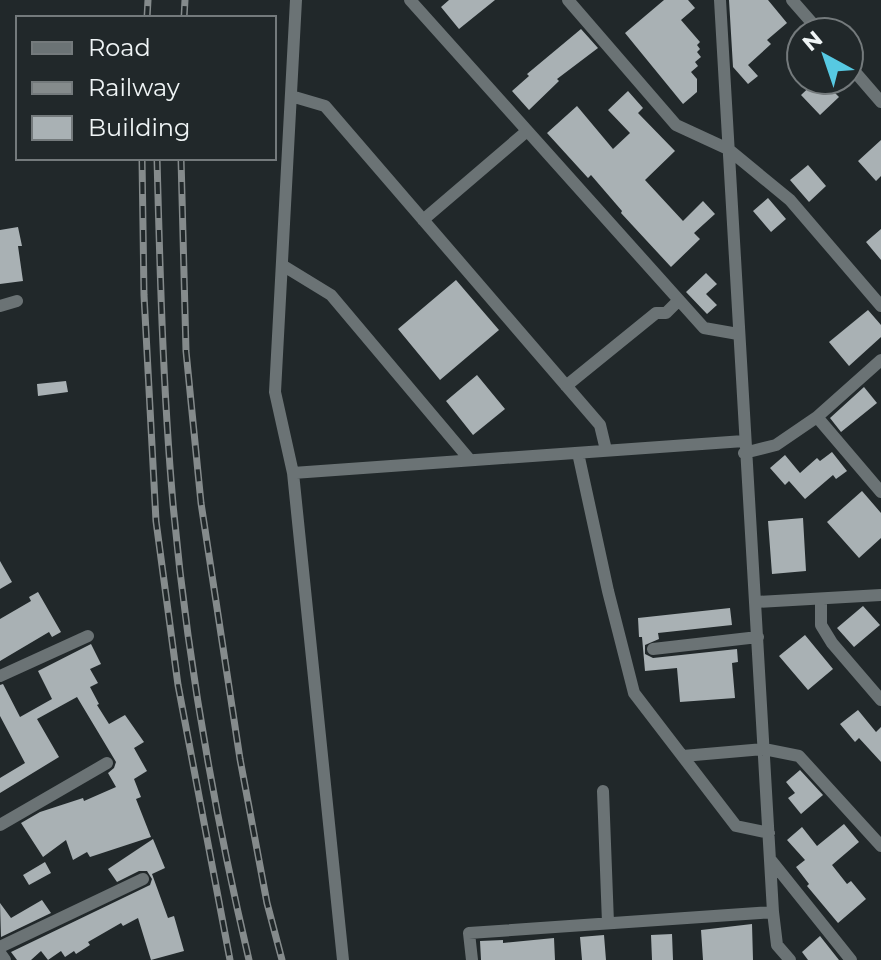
<svg xmlns="http://www.w3.org/2000/svg" width="881" height="960" font-family="Montserrat,sans-serif">
<style>
.building{fill:#a9b1b4}
.lines{fill:none;stroke-linecap:round;stroke-linejoin:round}
.minor{stroke:#6b7375;stroke-width:12}
.rail-casing{stroke:#858b8c;stroke-width:7}
.rail{stroke:#21282a;stroke-width:4;stroke-dasharray:12;stroke-linecap:butt}
</style>
<rect width="100%" height="100%" fill="#21282a"/>
<path class="building" d="M 449,0 L 495,0 L 459,29 L 441,7 Z
M 664,0 L 688,0 L 695,8 L 681,20 L 700,42 L 697,45 L 700,49 L 697,52 L 701,57 L 695,62 L 698,66 L 691,72 L 697,79 L 697,92 L 683,104 L 625,33 Z
M 729,0 L 768,0 L 787,23 L 767,40 L 771,44 L 748,65 L 758,76 L 748,84 L 733,67 Z
M 581,29 L 598,48 L 557,79 L 559,81 L 529,110 L 512,91 L 529,76 L 527,74 Z
M 817,80 L 822,80 L 839,97 L 820,115 L 801,95 Z
M 628,91 L 643,108 L 638,113 L 675,151 L 645,180 L 683,221 L 703,201 L 715,214 L 694,233 L 700,239 L 671,267 L 621,213 L 622,211 L 591,175 L 588,178 L 547,133 L 577,106 L 613,149 L 630,133 L 608,110 Z
M 881,140 L 881,176 L 876,181 L 858,161 Z
M 808,165 L 826,186 L 809,202 L 790,180 Z
M 768,198 L 786,219 L 771,232 L 753,211 Z
M 18,227 L 22,246 L 18,246 L 23,281 L 0,284 L 0,230 Z
M 881,229 L 881,260 L 866,242 Z
M 706,273 L 717,284 L 706,294 L 717,305 L 707,314 L 686,292 Z
M 456,280 L 499,330 L 440,380 L 398,329 Z
M 868,310 L 881,325 L 881,337 L 849,366 L 829,342 Z
M 477,375 L 505,409 L 473,435 L 446,401 Z
M 66,381 L 68,392 L 38,396 L 37,384 Z
M 864,387 L 877,403 L 841,432 L 830,418 Z
M 832,452 L 847,471 L 836,479 L 833,475 L 805,499 L 789,481 L 785,485 L 770,468 L 785,455 L 800,473 L 817,458 L 820,461 Z
M 862,491 L 881,513 L 881,538 L 859,558 L 827,522 Z
M 803,518 L 806,571 L 772,574 L 768,521 Z
M 0,561 L 12,582 L 0,589 Z
M 38,592 L 61,632 L 52,637 L 49,632 L 0,661 L 0,619 L 31,601 L 29,597 Z
M 863,606 L 880,625 L 854,647 L 837,628 Z
M 730,608 L 732,625 L 658,633 L 659,639 L 645,645 L 645,654 L 653,658 L 737,649 L 738,662 L 732,663 L 735,698 L 680,702 L 677,668 L 645,671 L 642,637 L 639,637 L 638,618 Z
M 805,635 L 833,669 L 808,690 L 779,656 Z
M 91,644 L 101,664 L 90,669 L 98,683 L 90,687 L 99,704 L 97,705 L 109,724 L 125,715 L 144,742 L 134,748 L 147,771 L 134,779 L 141,797 L 136,799 L 151,837 L 90,857 L 87,852 L 73,860 L 66,840 L 43,857 L 21,823 L 40,812 L 83,798 L 84,801 L 116,787 L 108,773 L 114,768 L 116,762 L 77,697 L 37,719 L 59,757 L 0,793 L 0,778 L 25,763 L 0,716 L 0,685 L 3,684 L 20,717 L 52,699 L 38,671 Z
M 858,710 L 876,732 L 881,727 L 881,762 L 859,738 L 855,742 L 840,724 Z
M 800,770 L 823,795 L 801,814 L 788,798 L 795,793 L 786,782 Z
M 844,824 L 859,842 L 832,865 L 847,884 L 851,881 L 866,899 L 838,923 L 807,886 L 809,884 L 796,867 L 805,860 L 787,840 L 802,827 L 817,846 Z
M 153,839 L 165,868 L 152,874 L 168,918 L 174,916 L 184,951 L 151,960 L 138,918 L 123,926 L 121,923 L 88,942 L 90,945 L 76,954 L 74,951 L 65,957 L 61,951 L 48,960 L 41,951 L 31,960 L 17,960 L 11,952 L 150,885 L 152,879 L 147,871 L 139,871 L 117,882 L 108,869 Z
M 45,862 L 51,873 L 29,885 L 23,875 Z
M 42,900 L 51,913 L 1,937 L 0,903 L 11,918 Z
M 752,924 L 753,960 L 703,960 L 701,930 Z
M 672,934 L 673,960 L 652,960 L 651,935 Z
M 604,935 L 606,960 L 582,960 L 580,937 Z
M 820,936 L 839,960 L 808,960 L 802,952 Z
M 554,938 L 555,960 L 481,960 L 480,941 L 503,940 L 503,943 Z"/>
<g class="lines">
<path class="minor" d="M 296,0 L 275,392 L 293,473 L 343,960
M 410,0 L 704,328 L 738,334
M 568,0 L 676,125 L 728,149 L 790,200 L 881,306
M 720,0 L 773,912 L 777,945 L 790,960
M 792,0 L 820,32
M 849,65 L 881,102
M 291,96 L 325,106 L 600,425 L 606,450
M 423,220 L 527,131
M 282,265 L 331,295 L 470,460
M 0,306 L 17,301
M 566,386 L 656,313 L 666,313 L 679,300
M 817,417 L 881,492
M 578,453 L 608,591 L 634,693 L 736,826 L 769,833
M 744,453 L 776,445 L 817,417 L 881,360
M 293,473 L 744,441
M 821,600 L 821,625 L 832,643 L 881,700
M 756,602 L 881,595
M 653,649 L 758,637
M 0,676 L 88,636
M 683,756 L 764,749 L 799,756 L 881,846
M 603,791 L 608,923
M 0,825 L 107,763
M 770,859 L 851,960
M 0,947 L 143,879
M 0,953 L 5,960
M 472,960 L 469,933 L 773,912"/>
<g class="rail-casing">
<path id="rail" d="M 147,18 L 148,0
M 184,18 L 185,0
M 142,158 L 144,295 L 156,521 L 178,685 L 230,960
M 157,158 C 160,274 163,389 173,504 C 187,657 214,811 249,960
M 181,158 L 186,351 L 201,503 L 240,759 L 267,903 L 282,960"/>
</g>
<use href="#rail" class="rail"/>
</g>
<rect x="16" y="16" width="260" height="144" fill="#21282a" stroke="#747a7c" stroke-width="2"/>
<rect x="32" y="42" width="40" height="12" fill="#6b7375" stroke="#747a7c" stroke-width="2"/>
<text x="88" y="56" font-size="24" fill="#f0f5f6">Road</text>
<rect x="32" y="82" width="40" height="12" fill="#858b8c" stroke="#747a7c" stroke-width="2"/>
<text x="88" y="96" font-size="24" fill="#f0f5f6">Railway</text>
<rect x="32" y="116" width="40" height="24" fill="#a9b1b4" stroke="#747a7c" stroke-width="2"/>
<text x="88" y="136" font-size="24" fill="#f0f5f6">Building</text>
<g transform="translate(825 56) rotate(320)"><circle r="38" fill="#21282a" stroke="#747a7c" stroke-width="2"/>
<path d="M0-6L14 30L0 20L-14 30Z" fill="#57c9e2"/>
<text y="-12" font-size="22" font-weight="bold" text-anchor="middle" fill="#f0f5f6">N</text>
</g>
</svg>
